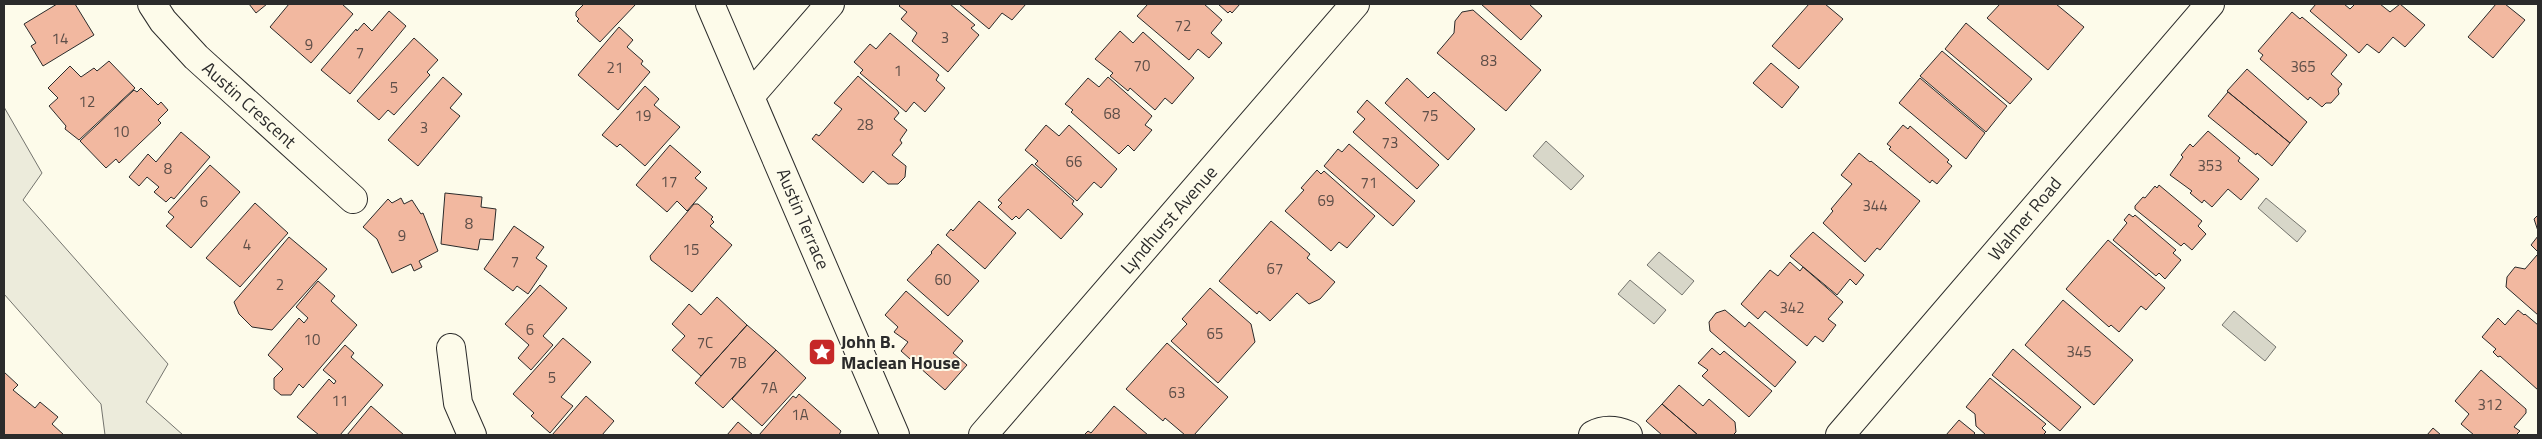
<svg xmlns="http://www.w3.org/2000/svg" width="2542" height="439" font-family="'Titillium Web',sans-serif">
<style>
.green{fill:#ecebdb;stroke:#74746e}
.water{fill:#d8d7c9;stroke:#74746e}
.building{fill:#f2b8a0;stroke:#2b2b2b}
.lines{fill:none;stroke-linecap:round;stroke-linejoin:round}
.minor-casing{stroke:#2b2b2b;stroke-width:30}
.minor{stroke:#fdfbea;stroke-width:28}
.labels{text-anchor:middle;stroke-width:4;stroke-linejoin:round;paint-order:stroke}
.number-label{font-size:15px;fill:#5d4e48}
.street-label{font-size:18px;fill:#2b2b2b;stroke:#fdfbea}
.poi-label{font-size:18px;font-weight:bold;fill:#2b2b2b;stroke:#fdfbea;text-anchor:start}
</style>
<rect width="100%" height="100%" fill="#fdfbea"/>
<path class="green" d="M 4,107 L 42,173 L 23,200 L 168,364 L 146,402 L 183,435 L 105,435 L 101,404 L 4,294 Z"/>
<path class="water" d="M 1546,141 L 1584,176 L 1571,190 L 1533,156 Z
M 2266,198 L 2306,231 L 2297,242 L 2258,208 Z
M 1659,252 L 1694,281 L 1682,295 L 1647,265 Z
M 1630,280 L 1666,310 L 1654,324 L 1618,294 Z
M 2234,311 L 2276,347 L 2265,361 L 2222,325 Z"/>
<path class="building" d="M 57,4 L 75,4 L 94,35 L 43,66 L 31,46 L 36,43 L 24,24 Z
M 249,4 L 267,4 L 256,13 Z
M 289,4 L 342,4 L 353,14 L 311,63 L 270,27 Z
M 584,4 L 636,4 L 600,42 L 577,21 L 579,19 L 576,16 L 576,12 Z
M 901,4 L 950,4 L 975,25 L 971,28 L 979,35 L 948,72 L 912,41 L 917,33 L 901,19 L 907,12 L 899,6 Z
M 959,4 L 1026,4 L 1012,20 L 1002,13 L 989,29 Z
M 1148,4 L 1204,4 L 1222,20 L 1211,33 L 1222,43 L 1209,58 L 1198,49 L 1189,60 L 1137,16 Z
M 1218,4 L 1240,4 L 1232,13 L 1230,11 L 1228,13 Z
M 1481,4 L 1529,4 L 1542,16 L 1521,40 Z
M 1809,4 L 1825,4 L 1843,19 L 1799,69 L 1772,46 Z
M 2000,4 L 2056,4 L 2084,27 L 2048,70 L 1987,18 Z
M 2316,4 L 2344,4 L 2350,9 L 2355,4 L 2380,4 L 2390,12 L 2400,4 L 2425,25 L 2405,47 L 2393,37 L 2379,53 L 2367,44 L 2359,53 L 2310,11 Z
M 2496,4 L 2505,4 L 2525,20 L 2493,58 L 2468,37 Z
M 1473,10 L 1541,70 L 1506,111 L 1437,53 L 1454,33 L 1455,21 L 1462,12 Z
M 389,11 L 406,26 L 350,94 L 321,70 L 356,29 L 357,31 L 364,23 L 372,31 Z
M 2292,12 L 2300,19 L 2302,17 L 2347,55 L 2331,74 L 2342,84 L 2338,89 L 2339,94 L 2331,103 L 2326,103 L 2322,107 L 2310,97 L 2308,100 L 2260,59 L 2263,55 L 2258,51 Z
M 1966,23 L 2032,79 L 2010,104 L 1945,49 Z
M 619,27 L 633,40 L 627,47 L 643,61 L 641,64 L 650,72 L 618,110 L 578,75 Z
M 1120,31 L 1133,43 L 1143,32 L 1194,78 L 1172,104 L 1165,98 L 1155,110 L 1130,88 L 1128,91 L 1110,76 L 1113,73 L 1095,59 Z
M 890,33 L 939,75 L 936,80 L 945,88 L 925,112 L 914,102 L 906,112 L 860,73 L 863,70 L 854,62 L 870,44 L 876,49 Z
M 414,38 L 438,60 L 427,72 L 430,75 L 394,115 L 388,110 L 379,120 L 357,101 Z
M 1942,51 L 2007,106 L 1986,132 L 1920,76 Z
M 109,61 L 135,88 L 79,140 L 65,129 L 66,126 L 49,106 L 58,98 L 48,88 L 70,66 L 81,77 L 94,68 L 97,71 Z
M 1771,63 L 1799,87 L 1782,108 L 1753,83 Z
M 2247,69 L 2307,122 L 2290,143 L 2227,91 Z
M 858,76 L 897,110 L 899,113 L 894,119 L 907,130 L 900,140 L 902,143 L 892,155 L 906,166 L 905,177 L 898,184 L 888,184 L 873,171 L 863,183 L 812,139 L 816,134 L 819,136 L 842,109 L 834,103 Z
M 443,77 L 462,94 L 450,108 L 460,116 L 418,166 L 388,140 Z
M 1108,77 L 1152,116 L 1145,125 L 1152,130 L 1134,151 L 1128,145 L 1119,154 L 1071,112 L 1073,110 L 1065,104 L 1088,78 L 1099,87 Z
M 1407,78 L 1428,98 L 1434,92 L 1475,129 L 1448,160 L 1385,103 Z
M 1920,78 L 1985,133 L 1966,159 L 1899,103 Z
M 645,86 L 659,99 L 654,105 L 680,127 L 645,166 L 620,144 L 617,147 L 602,135 Z
M 141,88 L 158,105 L 161,102 L 168,110 L 158,120 L 161,123 L 119,163 L 116,159 L 106,168 L 80,141 L 134,90 L 137,92 Z
M 2228,92 L 2290,143 L 2272,166 L 2257,153 L 2256,155 L 2208,116 Z
M 1367,100 L 1439,165 L 1417,189 L 1353,132 L 1365,119 L 1357,112 Z
M 1046,125 L 1059,136 L 1069,125 L 1117,169 L 1101,188 L 1094,182 L 1077,201 L 1035,164 L 1038,161 L 1025,150 Z
M 1903,125 L 1908,129 L 1910,126 L 1949,160 L 1947,162 L 1952,166 L 1937,184 L 1932,180 L 1930,183 L 1889,149 L 1891,147 L 1887,144 Z
M 2208,131 L 2240,158 L 2238,161 L 2259,179 L 2241,200 L 2228,189 L 2212,207 L 2204,200 L 2202,203 L 2190,193 L 2192,191 L 2170,175 L 2183,157 L 2181,155 L 2190,144 L 2193,147 Z
M 181,132 L 210,157 L 174,199 L 171,197 L 166,202 L 154,192 L 159,187 L 147,177 L 139,186 L 129,177 L 148,154 L 156,162 Z
M 1349,144 L 1415,201 L 1393,226 L 1324,166 L 1338,149 L 1342,152 Z
M 670,145 L 701,172 L 695,178 L 707,188 L 687,211 L 677,201 L 667,212 L 636,185 Z
M 1859,153 L 1870,162 L 1871,161 L 1920,201 L 1880,250 L 1877,248 L 1865,262 L 1823,223 L 1833,211 L 1831,209 L 1852,184 L 1841,175 Z
M 1032,164 L 1074,201 L 1072,204 L 1083,214 L 1061,239 L 1028,209 L 1019,219 L 1016,216 L 1012,220 L 998,207 L 1002,203 L 998,200 Z
M 210,165 L 240,192 L 191,248 L 166,226 L 174,217 L 168,212 Z
M 1317,170 L 1321,174 L 1324,171 L 1375,216 L 1347,248 L 1339,242 L 1331,251 L 1285,211 L 1304,190 L 1301,188 Z
M 2159,185 L 2202,221 L 2198,226 L 2206,234 L 2192,250 L 2184,243 L 2181,246 L 2135,209 L 2135,206 L 2143,197 L 2145,198 L 2155,186 L 2157,188 Z
M 445,193 L 482,197 L 481,207 L 496,209 L 493,240 L 480,239 L 478,250 L 441,244 Z
M 401,198 L 404,204 L 412,200 L 421,214 L 423,213 L 438,251 L 419,261 L 422,267 L 414,271 L 411,264 L 392,273 L 377,239 L 363,227 L 388,199 L 392,203 Z
M 979,201 L 1016,233 L 985,269 L 946,235 L 951,229 L 953,231 Z
M 255,203 L 288,233 L 240,287 L 206,258 Z
M 694,204 L 698,204 L 713,217 L 711,219 L 714,222 L 710,226 L 732,245 L 692,292 L 651,260 L 650,256 Z
M 2129,214 L 2133,217 L 2135,215 L 2176,250 L 2173,253 L 2181,260 L 2165,279 L 2159,273 L 2156,276 L 2113,240 L 2127,223 L 2124,220 Z
M 2538,215 L 2538,231 L 2534,219 Z
M 1271,221 L 1310,254 L 1307,258 L 1335,282 L 1320,299 L 1309,304 L 1297,293 L 1270,321 L 1259,311 L 1257,314 L 1219,281 Z
M 514,226 L 544,247 L 536,258 L 547,266 L 528,294 L 517,286 L 513,291 L 484,269 Z
M 1813,232 L 1864,275 L 1856,285 L 1850,279 L 1837,295 L 1790,256 Z
M 2538,236 L 2538,252 L 2531,245 Z
M 289,237 L 327,269 L 272,330 L 252,327 L 239,314 L 234,302 Z
M 2108,240 L 2165,288 L 2146,310 L 2141,306 L 2119,332 L 2111,325 L 2109,327 L 2066,289 Z
M 938,244 L 979,281 L 948,316 L 907,280 L 932,253 L 931,252 Z
M 2537,255 L 2538,256 L 2538,315 L 2506,287 L 2507,277 L 2515,267 L 2525,269 Z
M 1790,262 L 1800,271 L 1803,267 L 1843,302 L 1828,319 L 1836,325 L 1823,342 L 1815,336 L 1807,346 L 1765,311 L 1758,319 L 1741,304 L 1770,270 L 1778,276 Z
M 318,281 L 335,296 L 331,301 L 357,325 L 303,388 L 299,384 L 291,395 L 281,395 L 274,389 L 274,378 L 283,369 L 268,355 L 299,318 L 304,323 L 308,318 L 296,307 Z
M 540,285 L 567,308 L 543,336 L 553,345 L 531,370 L 518,358 L 529,345 L 505,324 Z
M 1210,288 L 1251,324 L 1255,342 L 1218,383 L 1171,341 L 1187,324 L 1182,319 Z
M 906,291 L 963,341 L 953,353 L 967,365 L 945,390 L 901,351 L 908,342 L 894,332 L 898,327 L 885,315 Z
M 717,297 L 747,325 L 701,376 L 672,350 L 685,336 L 672,324 L 689,304 L 701,315 Z
M 2063,300 L 2133,360 L 2094,405 L 2025,345 Z
M 1725,310 L 1745,327 L 1749,322 L 1796,362 L 1775,387 L 1710,331 L 1709,322 L 1716,313 Z
M 2518,310 L 2524,315 L 2525,314 L 2538,325 L 2538,390 L 2500,356 L 2498,357 L 2493,352 L 2496,349 L 2482,337 L 2498,318 L 2505,325 Z
M 747,325 L 776,350 L 723,408 L 695,383 Z
M 563,338 L 591,362 L 561,397 L 573,406 L 550,433 L 531,416 L 534,413 L 513,394 Z
M 1167,343 L 1228,397 L 1194,435 L 1185,435 L 1165,418 L 1163,421 L 1126,389 Z
M 345,345 L 354,353 L 351,357 L 383,385 L 340,435 L 319,435 L 297,417 L 329,379 L 334,384 L 336,381 L 323,370 Z
M 1712,348 L 1720,355 L 1724,351 L 1772,391 L 1749,417 L 1702,376 L 1708,370 L 1698,363 Z
M 2013,349 L 2081,407 L 2060,431 L 1992,375 Z
M 776,350 L 806,378 L 762,426 L 732,399 Z
M 2481,370 L 2526,409 L 2526,413 L 2514,427 L 2520,431 L 2516,435 L 2474,435 L 2461,424 L 2469,414 L 2455,401 Z
M 4,372 L 18,385 L 13,390 L 35,408 L 40,402 L 58,417 L 52,424 L 64,435 L 4,435 Z
M 1990,378 L 2046,424 L 2042,428 L 2046,432 L 2043,435 L 1986,435 L 1976,426 L 1975,414 L 1966,407 Z
M 1679,385 L 1703,406 L 1709,399 L 1735,422 L 1736,432 L 1733,435 L 1698,435 L 1662,404 Z
M 799,394 L 841,431 L 839,435 L 759,435 L 793,396 L 796,398 Z
M 586,396 L 614,421 L 602,435 L 552,435 Z
M 1662,404 L 1698,435 L 1662,435 L 1646,421 Z
M 371,406 L 404,435 L 347,435 Z
M 1114,406 L 1148,435 L 1084,435 L 1088,431 L 1091,433 Z
M 1959,420 L 1975,433 L 1973,435 L 1946,435 Z
M 738,422 L 753,435 L 727,435 Z
M 2433,428 L 2441,435 L 2427,435 Z"/>
<g class="lines">
<g class="minor-casing">
<path id="minor" d="M 152,4 L 163,21 L 196,57 L 353,199
M 710,4 L 895,435
M 751,95 L 830,4
M 451,348 L 458,403 L 472,435
M 983,435 L 1355,4
M 1593,435 C 1604,429 1616,430 1628,435
M 1840,435 L 2210,4"/>
</g>
<use href="#minor" class="minor"/>
</g>
<defs>
<g id="sight-square" transform="scale(1.4375)"><rect x="-9" y="-9" width="18" height="18" rx="4" fill="#c62828" stroke="#fdfbea"/><path d="M0-6L1.8-2.2L6-1.7L2.9 1.2L3.7 5.4L0 3.3L-3.7 5.4L-2.9 1.2L-6-1.7L-1.8-2.2Z" fill="#fff"/></g>
</defs>
<g fill-rule="evenodd">
<use href="#sight-square" x="822" y="352"/>
</g>
<g class="labels">
<g class="number-label">
<text x="1183" y="31">72</text>
<text x="945" y="43">3</text>
<text x="60" y="44">14</text>
<text x="309" y="50">9</text>
<text x="360" y="58">7</text>
<text x="1489" y="66">83</text>
<text x="1142" y="71">70</text>
<text x="2303" y="72">365</text>
<text x="615" y="73">21</text>
<text x="898" y="76">1</text>
<text x="394" y="93">5</text>
<text x="87" y="107">12</text>
<text x="1112" y="119">68</text>
<text x="643" y="121">19</text>
<text x="1430" y="121">75</text>
<text x="865" y="130">28</text>
<text x="424" y="133">3</text>
<text x="121" y="137">10</text>
<text x="1390" y="148">73</text>
<text x="1074" y="167">66</text>
<text x="2210" y="171">353</text>
<text x="168" y="174">8</text>
<text x="669" y="187">17</text>
<text x="1369" y="188">71</text>
<text x="1326" y="206">69</text>
<text x="204" y="207">6</text>
<text x="1875" y="211">344</text>
<text x="469" y="229">8</text>
<text x="402" y="241">9</text>
<text x="247" y="250">4</text>
<text x="691" y="255">15</text>
<text x="515" y="267">7</text>
<text x="1275" y="274">67</text>
<text x="943" y="285">60</text>
<text x="280" y="290">2</text>
<text x="1792" y="313">342</text>
<text x="530" y="335">6</text>
<text x="1215" y="339">65</text>
<text x="312" y="345">10</text>
<text x="705" y="348">7C</text>
<text x="2079" y="357">345</text>
<text x="738" y="368">7B</text>
<text x="552" y="383">5</text>
<text x="769" y="393">7A</text>
<text x="1177" y="398">63</text>
<text x="340" y="406">11</text>
<text x="2490" y="410">312</text>
<text x="800" y="420">1A</text>
</g>
<g class="street-label">
<text transform="translate(249 105) rotate(42)" y="6">Austin Crescent</text>
<text transform="translate(803 219) rotate(67)" y="6">Austin Terrace</text>
<text transform="translate(2025 219) rotate(-50)" y="6">Walmer Road</text>
<text transform="translate(1169 220) rotate(-49)" y="6">Lyndhurst Avenue</text>
</g>
<g class="poi-label">
<text x="841" y="348">John B.<tspan x="841" dy="21">Maclean House</tspan></text>
</g>
</g>
<rect width="2542" height="439" fill="none" stroke="#2b2b2b" stroke-width="10"/>
</svg>
